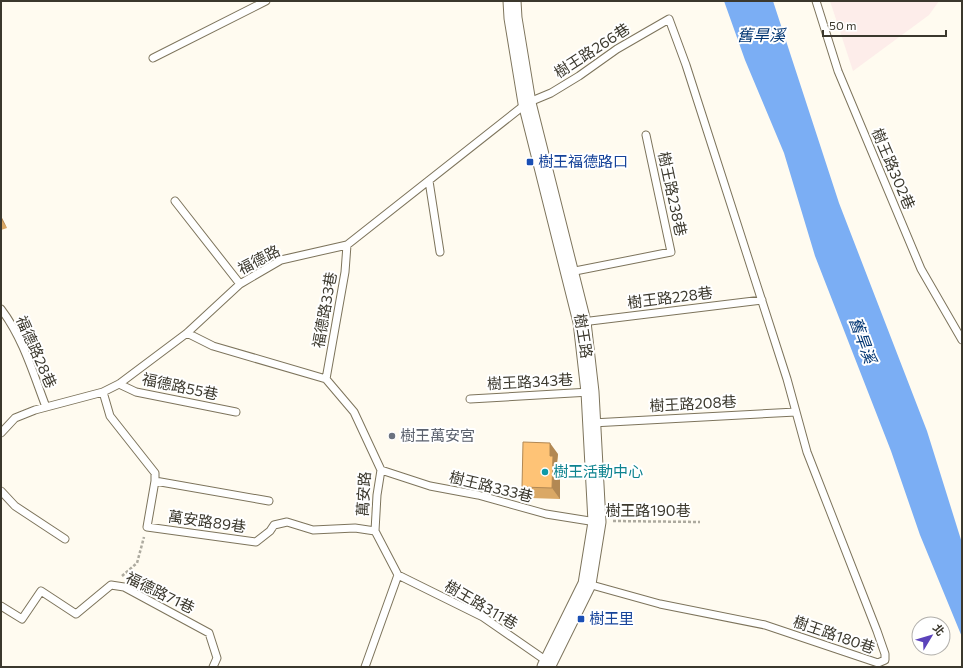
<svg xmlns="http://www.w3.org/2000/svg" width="963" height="668" font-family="Commissioner,'Noto Sans TC',sans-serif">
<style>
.industrial{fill:#fdedea}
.water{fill:#7baef4}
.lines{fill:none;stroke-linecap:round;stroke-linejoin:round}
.service-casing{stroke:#7d745c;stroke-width:9}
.tertiary-casing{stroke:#7d745c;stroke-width:19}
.path{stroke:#adaa9f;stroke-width:2.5;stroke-dasharray:3 2;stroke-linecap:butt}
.service{stroke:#fff;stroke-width:7}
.tertiary{stroke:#fff;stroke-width:17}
.wall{fill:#daa865}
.shaded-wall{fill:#b28853}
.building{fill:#fec376;stroke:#b28853}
.transit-dot{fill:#1a4fb4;stroke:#fff;stroke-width:1.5}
.worship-dot{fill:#6b7280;stroke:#fff;stroke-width:1.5}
.culture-dot{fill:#0f9aa8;stroke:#fff;stroke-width:1.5}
.labels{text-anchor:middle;stroke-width:4;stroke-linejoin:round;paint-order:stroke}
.street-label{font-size:15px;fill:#3b382d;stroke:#fff}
.transit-label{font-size:15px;fill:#164399;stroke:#fff;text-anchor:start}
.worship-label{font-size:15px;fill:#5b616d;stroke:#fff;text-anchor:start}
.culture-label{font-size:15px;fill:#0d838f;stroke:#fff;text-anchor:start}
.water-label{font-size:16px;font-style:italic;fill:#013572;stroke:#fff}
</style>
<rect width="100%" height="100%" fill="#fffbf0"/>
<path class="industrial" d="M 830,1 L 939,1 L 929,15 L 853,71 Z"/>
<path class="water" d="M 724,1 L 773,1 L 839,203 L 927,431 L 962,543 L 962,637 L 920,535 L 891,451 L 815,256 L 784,153 L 745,60 Z"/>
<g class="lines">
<g class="service-casing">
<path id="service" d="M 816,1 L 838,71 L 921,269 L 962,340
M 153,58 L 266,1
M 429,181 L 440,252
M 175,201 L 240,284
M 570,272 L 671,252 L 646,135
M 1,309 C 23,338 33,373 46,407
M 582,322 L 762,300
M 187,333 L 213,346 L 326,379 L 354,412 L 381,470 L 377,495 L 375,531 L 398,575 L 365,667
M 326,379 L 345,272 L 347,245
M 119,384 L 136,392 L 236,412
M 103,392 L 110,416 L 155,473 L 155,481 L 147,527 L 256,542 L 270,531 L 274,525 L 287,522 L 313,530 L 355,528 L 375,531
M 470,399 L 590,392
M 592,423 L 796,412
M 1,433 L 15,418 L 35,410 L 103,392 L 119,384 L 187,333 L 240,284 L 281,260 L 347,245 L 527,103 L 551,93 L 579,76 L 617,49 L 669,19 L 686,65 L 787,379 L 807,452 L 877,631 L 885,654 L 885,660 L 878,663 L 765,625 L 660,604 L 588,584
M 381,470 L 430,486 L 478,495 L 546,514 L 596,522
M 155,481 L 269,501
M 1,491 L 15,506 L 65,539
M 398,575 L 483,617 L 548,662
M 1,606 L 22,619 L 41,591 L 76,614 L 111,585 L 124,587 L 209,633 L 217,658 L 213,667"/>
</g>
<g class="tertiary-casing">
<path id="tertiary" d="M 512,1 L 513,18 L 527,103 L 582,322 L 590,392 L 597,522 L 587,584 L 546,667"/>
</g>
<path class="path" d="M 613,521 L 700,522
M 122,576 L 137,563 L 144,537"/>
<use href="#service" class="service"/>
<use href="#tertiary" class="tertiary"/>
</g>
<path class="wall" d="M 1,216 L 7,228 L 1,230 Z
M 558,454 L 557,463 L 560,467 L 560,499 L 530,498 L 522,487 Z"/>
<path class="shaded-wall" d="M 1,216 L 7,228 L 1,219 Z
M 550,443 L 558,454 L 557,463 L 560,467 L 560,499 L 552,488 L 550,456 Z"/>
<path class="building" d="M 523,442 L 550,443 L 550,456 L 553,456 L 552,488 L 522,487 Z"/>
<g class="transit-dot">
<rect x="526" y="158" width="8" height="8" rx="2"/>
<rect x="577" y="615" width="8" height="8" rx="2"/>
</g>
<circle class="worship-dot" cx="392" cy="436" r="4"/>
<circle class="culture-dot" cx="545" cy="472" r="4"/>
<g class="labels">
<g class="street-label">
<text transform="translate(592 51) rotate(-33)" y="5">樹王路266巷</text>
<text transform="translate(893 169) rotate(67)" y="5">樹王路302巷</text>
<text transform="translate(672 194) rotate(78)" y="5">樹王路238巷</text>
<text transform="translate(259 260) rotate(-27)" y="5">福德路</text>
<text transform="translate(670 298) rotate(-7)" y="5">樹王路228巷</text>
<text transform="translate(325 310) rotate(-80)" y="5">福德路33巷</text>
<text transform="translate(583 336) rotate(81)" y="5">樹王路</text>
<text transform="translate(36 352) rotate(66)" y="5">福德路28巷</text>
<text transform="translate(530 382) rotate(-3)" y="5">樹王路343巷</text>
<text transform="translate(180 387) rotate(12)" y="5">福德路55巷</text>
<text transform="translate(693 404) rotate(-3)" y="5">樹王路208巷</text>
<text transform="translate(491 487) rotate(14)" y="5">樹王路333巷</text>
<text transform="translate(364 494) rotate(-87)" y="5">萬安路</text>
<text x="648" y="516">樹王路190巷</text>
<text transform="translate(207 522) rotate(8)" y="5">萬安路89巷</text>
<text transform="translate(160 593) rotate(26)" y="5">福德路71巷</text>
<text transform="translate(481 605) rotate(30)" y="5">樹王路311巷</text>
<text transform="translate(834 635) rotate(19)" y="5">樹王路180巷</text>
</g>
<g class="transit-label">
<text x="538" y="167">樹王福德路口</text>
<text x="589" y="624">樹王里</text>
</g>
<g class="worship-label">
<text x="400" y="441">樹王萬安宮</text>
</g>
<g class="culture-label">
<text x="553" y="477">樹王活動中心</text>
</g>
<g class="water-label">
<text x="761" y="41">舊旱溪</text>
<text transform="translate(863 340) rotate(70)" y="6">舊旱溪</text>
</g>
</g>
<rect width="963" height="668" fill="none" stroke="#3b382d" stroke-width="4"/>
<g transform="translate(931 636) rotate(52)"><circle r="19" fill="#ffffff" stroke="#b1afab"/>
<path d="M0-3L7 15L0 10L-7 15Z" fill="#5b43bb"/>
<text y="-6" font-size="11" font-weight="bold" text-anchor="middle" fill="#3b382d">北</text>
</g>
<path d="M823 30v6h123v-6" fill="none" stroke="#3b382d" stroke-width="2"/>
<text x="829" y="30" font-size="12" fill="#3b382d" stroke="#ffffff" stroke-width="3" paint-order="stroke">50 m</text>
</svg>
